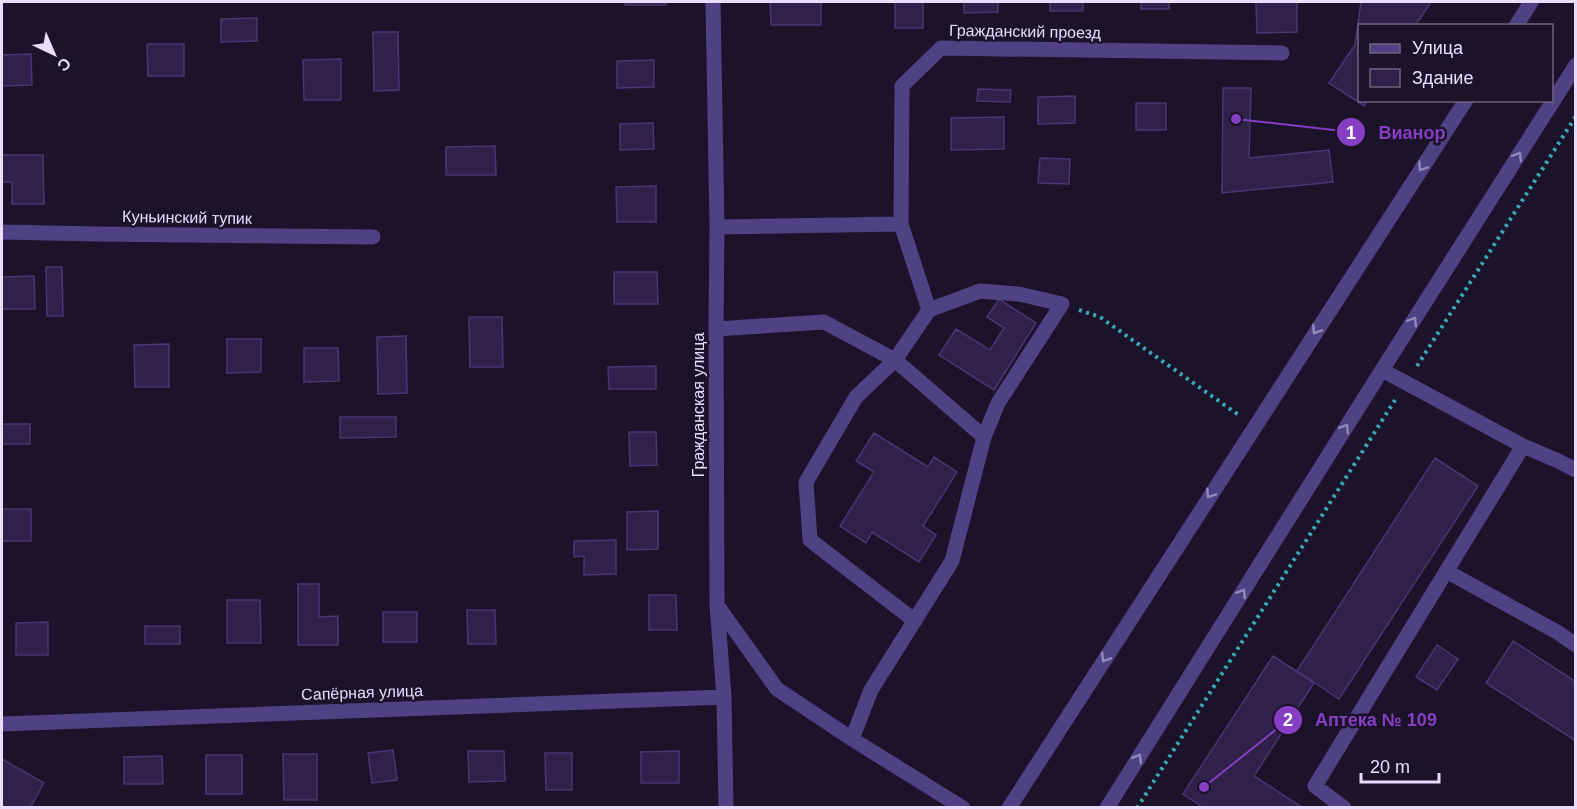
<svg xmlns="http://www.w3.org/2000/svg" width="1577" height="809" font-family="Arial,sans-serif">
<style>
.building{fill:#2f2149;stroke:#4a3573;stroke-width:1.5}
.lines{fill:none;stroke-linecap:round;stroke-linejoin:round}
.path{stroke:#3ba9b3;stroke-width:4;stroke-dasharray:3 4.5;stroke-linecap:butt}
.minor{stroke:#4e4284;stroke-width:15}
.oneway{stroke:#9288ba}
.labels{text-anchor:middle;stroke-width:5;stroke-linejoin:round;paint-order:stroke}
.street-label{font-size:16px;fill:#e6defc;stroke:#1a1329}
.leader{fill:none;stroke:#863ec5;stroke-width:2}
.callout-dot{fill:#863ec5;stroke:#1a1329;stroke-width:2}
.mark-label{font-size:18px;text-anchor:middle;font-weight:bold;fill:#fff}
.callout-label{font-size:18px;text-anchor:middle;font-weight:bold;fill:#863ec5;stroke:#1a1329;stroke-width:5;stroke-linejoin:round;paint-order:stroke}
</style>
<rect width="100%" height="100%" fill="#1a1329"/>
<path class="building" d="M 625,2 L 666,2 L 666,5 L 625,5 Z
M 770,2 L 821,2 L 821,25 L 771,25 Z
M 895,2 L 923,2 L 923,28 L 895,28 Z
M 964,2 L 998,2 L 998,12 L 964,13 Z
M 1050,2 L 1083,2 L 1083,11 L 1050,11 Z
M 1141,2 L 1169,2 L 1169,9 L 1141,9 Z
M 1256,2 L 1297,2 L 1297,32 L 1257,33 Z
M 1361,2 L 1431,2 L 1415,26 L 1360,26 L 1360,100 L 1367,100 L 1364,106 L 1329,83 L 1355,45 Z
M 257,18 L 257,41 L 221,42 L 221,19 Z
M 373,32 L 398,32 L 399,90 L 374,91 Z
M 147,44 L 184,44 L 184,76 L 148,76 Z
M 31,54 L 32,85 L 2,86 L 2,55 Z
M 341,59 L 341,100 L 304,100 L 303,60 Z
M 654,60 L 654,87 L 617,88 L 617,61 Z
M 1223,88 L 1251,88 L 1249,158 L 1329,150 L 1333,182 L 1222,193 Z
M 978,89 L 1011,90 L 1010,102 L 977,101 Z
M 1075,96 L 1075,123 L 1038,124 L 1038,97 Z
M 1136,103 L 1166,103 L 1166,130 L 1136,130 Z
M 1004,117 L 1004,149 L 951,150 L 951,118 Z
M 653,123 L 654,149 L 620,150 L 620,124 Z
M 495,146 L 496,175 L 446,175 L 446,147 Z
M 2,155 L 43,155 L 44,204 L 12,204 L 12,182 L 2,182 Z
M 1040,158 L 1070,159 L 1069,184 L 1038,183 Z
M 656,186 L 656,222 L 617,222 L 616,187 Z
M 46,267 L 62,267 L 63,316 L 47,316 Z
M 614,272 L 657,272 L 658,304 L 614,304 Z
M 34,276 L 35,309 L 2,309 L 2,277 Z
M 999,299 L 1036,323 L 994,390 L 939,355 L 956,329 L 990,350 L 1004,328 L 987,317 Z
M 469,317 L 502,317 L 503,367 L 470,367 Z
M 406,336 L 407,393 L 378,394 L 377,337 Z
M 227,339 L 261,339 L 261,372 L 227,373 Z
M 169,344 L 169,387 L 135,387 L 134,345 Z
M 304,348 L 338,348 L 339,381 L 304,382 Z
M 656,366 L 656,389 L 609,389 L 608,367 Z
M 340,417 L 396,417 L 396,437 L 340,438 Z
M 2,424 L 30,424 L 30,444 L 2,444 Z
M 629,432 L 656,432 L 657,465 L 630,466 Z
M 874,433 L 928,467 L 934,457 L 957,472 L 923,526 L 936,535 L 919,562 L 872,532 L 866,543 L 840,526 L 874,472 L 856,461 Z
M 1435,458 L 1478,486 L 1339,699 L 1297,671 Z
M 2,509 L 31,509 L 31,541 L 2,541 Z
M 658,511 L 658,549 L 627,550 L 627,512 Z
M 616,540 L 616,574 L 584,575 L 584,556 L 574,557 L 574,541 Z
M 298,584 L 319,584 L 319,617 L 338,616 L 338,645 L 298,645 Z
M 649,595 L 676,595 L 677,630 L 649,630 Z
M 227,600 L 260,600 L 261,643 L 227,643 Z
M 467,610 L 495,610 L 496,644 L 468,644 Z
M 383,612 L 417,612 L 417,642 L 383,642 Z
M 48,622 L 48,655 L 16,655 L 16,623 Z
M 145,626 L 180,626 L 180,644 L 145,644 Z
M 1513,641 L 1576,682 L 1576,741 L 1486,683 Z
M 1437,645 L 1458,659 L 1437,690 L 1416,677 Z
M 1273,656 L 1314,683 L 1254,776 L 1303,808 L 1204,808 L 1183,794 Z
M 393,750 L 397,780 L 372,783 L 368,753 Z
M 468,751 L 504,751 L 505,781 L 469,782 Z
M 679,751 L 679,783 L 641,783 L 641,752 Z
M 545,753 L 572,753 L 572,790 L 546,790 Z
M 283,754 L 317,754 L 317,800 L 284,800 Z
M 206,755 L 242,755 L 242,794 L 206,794 Z
M 162,756 L 163,784 L 124,784 L 124,757 Z
M 2,759 L 44,783 L 30,808 L 2,808 Z"/>
<g class="lines">
<path class="path" d="M 1079,310 L 1100,317 L 1240,416
M 1417,366 L 1576,116
M 1137,808 L 1395,400"/>
<path class="minor" d="M 713,2 L 717,227 L 716,329 L 717,605 L 724,697 L 726,808
M 1516,26 L 1531,2
M 717,227 L 901,224
M 2,232 L 97,234 L 373,237
M 716,329 L 824,322 L 895,360 L 929,310 L 901,224 L 902,86 L 941,48 L 1282,53
M 1523,446 L 1556,460 L 1576,470
M 1446,571 L 1557,632 L 1576,645
M 717,605 L 777,689 L 852,739 L 963,808
M 915,621 L 810,540 L 806,482 L 856,397 L 895,360 L 984,437
M 2,724 L 724,697
M 852,739 L 871,690 L 952,561 L 984,437 L 998,403 L 1062,304 L 1019,294 L 980,291 L 929,310
M 1009,808 L 1466,100
M 1107,808 L 1382,370 L 1576,65
M 1344,808 L 1315,786 L 1523,446 L 1382,370"/>
</g>
<defs><path id="oneway-chevron" d="M-2-3.5L2.5 0L-2 3.5" fill="none" stroke-width="1.6" stroke-linecap="round" stroke-linejoin="round" transform="scale(1.5)"/></defs>
<g class="oneway">
<use href="#oneway-chevron" transform="translate(1518 156) rotate(-58)"/>
<use href="#oneway-chevron" transform="translate(1422 167) rotate(124)"/>
<use href="#oneway-chevron" transform="translate(1413 321) rotate(-58)"/>
<use href="#oneway-chevron" transform="translate(1316 330) rotate(123)"/>
<use href="#oneway-chevron" transform="translate(1345 428) rotate(-58)"/>
<use href="#oneway-chevron" transform="translate(1210 494) rotate(123)"/>
<use href="#oneway-chevron" transform="translate(1242 593) rotate(-58)"/>
<use href="#oneway-chevron" transform="translate(1105 658) rotate(123)"/>
<use href="#oneway-chevron" transform="translate(1138 758) rotate(-58)"/>
</g>
<g class="labels">
<g class="street-label">
<text transform="translate(1025 31) rotate(1)" y="6">Гражданский проезд</text>
<text transform="translate(187 217) rotate(1)" y="6">Куньинский тупик</text>
<text transform="translate(698 405) rotate(-90)" y="6">Гражданская улица</text>
<text transform="translate(362 692) rotate(-2)" y="6">Сапёрная улица</text>
</g>
</g>
<path class="leader" d="M1236 119L1351 132M1204 787L1288 720"/>
<g class="callout-dot">
<circle cx="1236" cy="119" r="6"/>
<circle cx="1204" cy="787" r="6"/>
<circle cx="1351" cy="132" r="15"/>
<circle cx="1288" cy="720" r="15"/>
</g>
<g class="mark-label">
<text x="1351" y="139">1</text>
<text x="1288" y="726">2</text>
</g>
<g class="callout-label">
<text x="1412" y="139">Вианор</text>
<text x="1376" y="726">Аптека № 109</text>
</g>
<rect width="1577" height="809" fill="none" stroke="#e6defc" stroke-width="6"/>
<rect x="1358" y="24" width="195" height="78" fill="#1a1329" stroke="#6c647d" stroke-width="1.5"/>
<rect x="1370" y="44" width="30" height="9" fill="#4e4284" stroke="#6c647d" stroke-width="1.5"/>
<text x="1412" y="54" font-size="18" fill="#e6defc">Улица</text>
<rect x="1370" y="69" width="30" height="18" fill="#2f2149" stroke="#6c647d" stroke-width="1.5"/>
<text x="1412" y="84" font-size="18" fill="#e6defc">Здание</text>
<g transform="translate(54 54) rotate(136)" stroke="#1a1329" stroke-width="4.5" paint-order="stroke">
<path d="M0-4.5L10 22L0 15L-10 22Z" fill="#e6defc"/>
<text y="-9" font-size="16" font-weight="bold" text-anchor="middle" fill="#e6defc">С</text>
</g>
<path d="M1361 773v9h78v-9" fill="none" stroke="#e6defc" stroke-width="3"/>
<text x="1370" y="773" font-size="18" fill="#e6defc" stroke="#1a1329" stroke-width="4.5" paint-order="stroke">20 m</text>
</svg>
